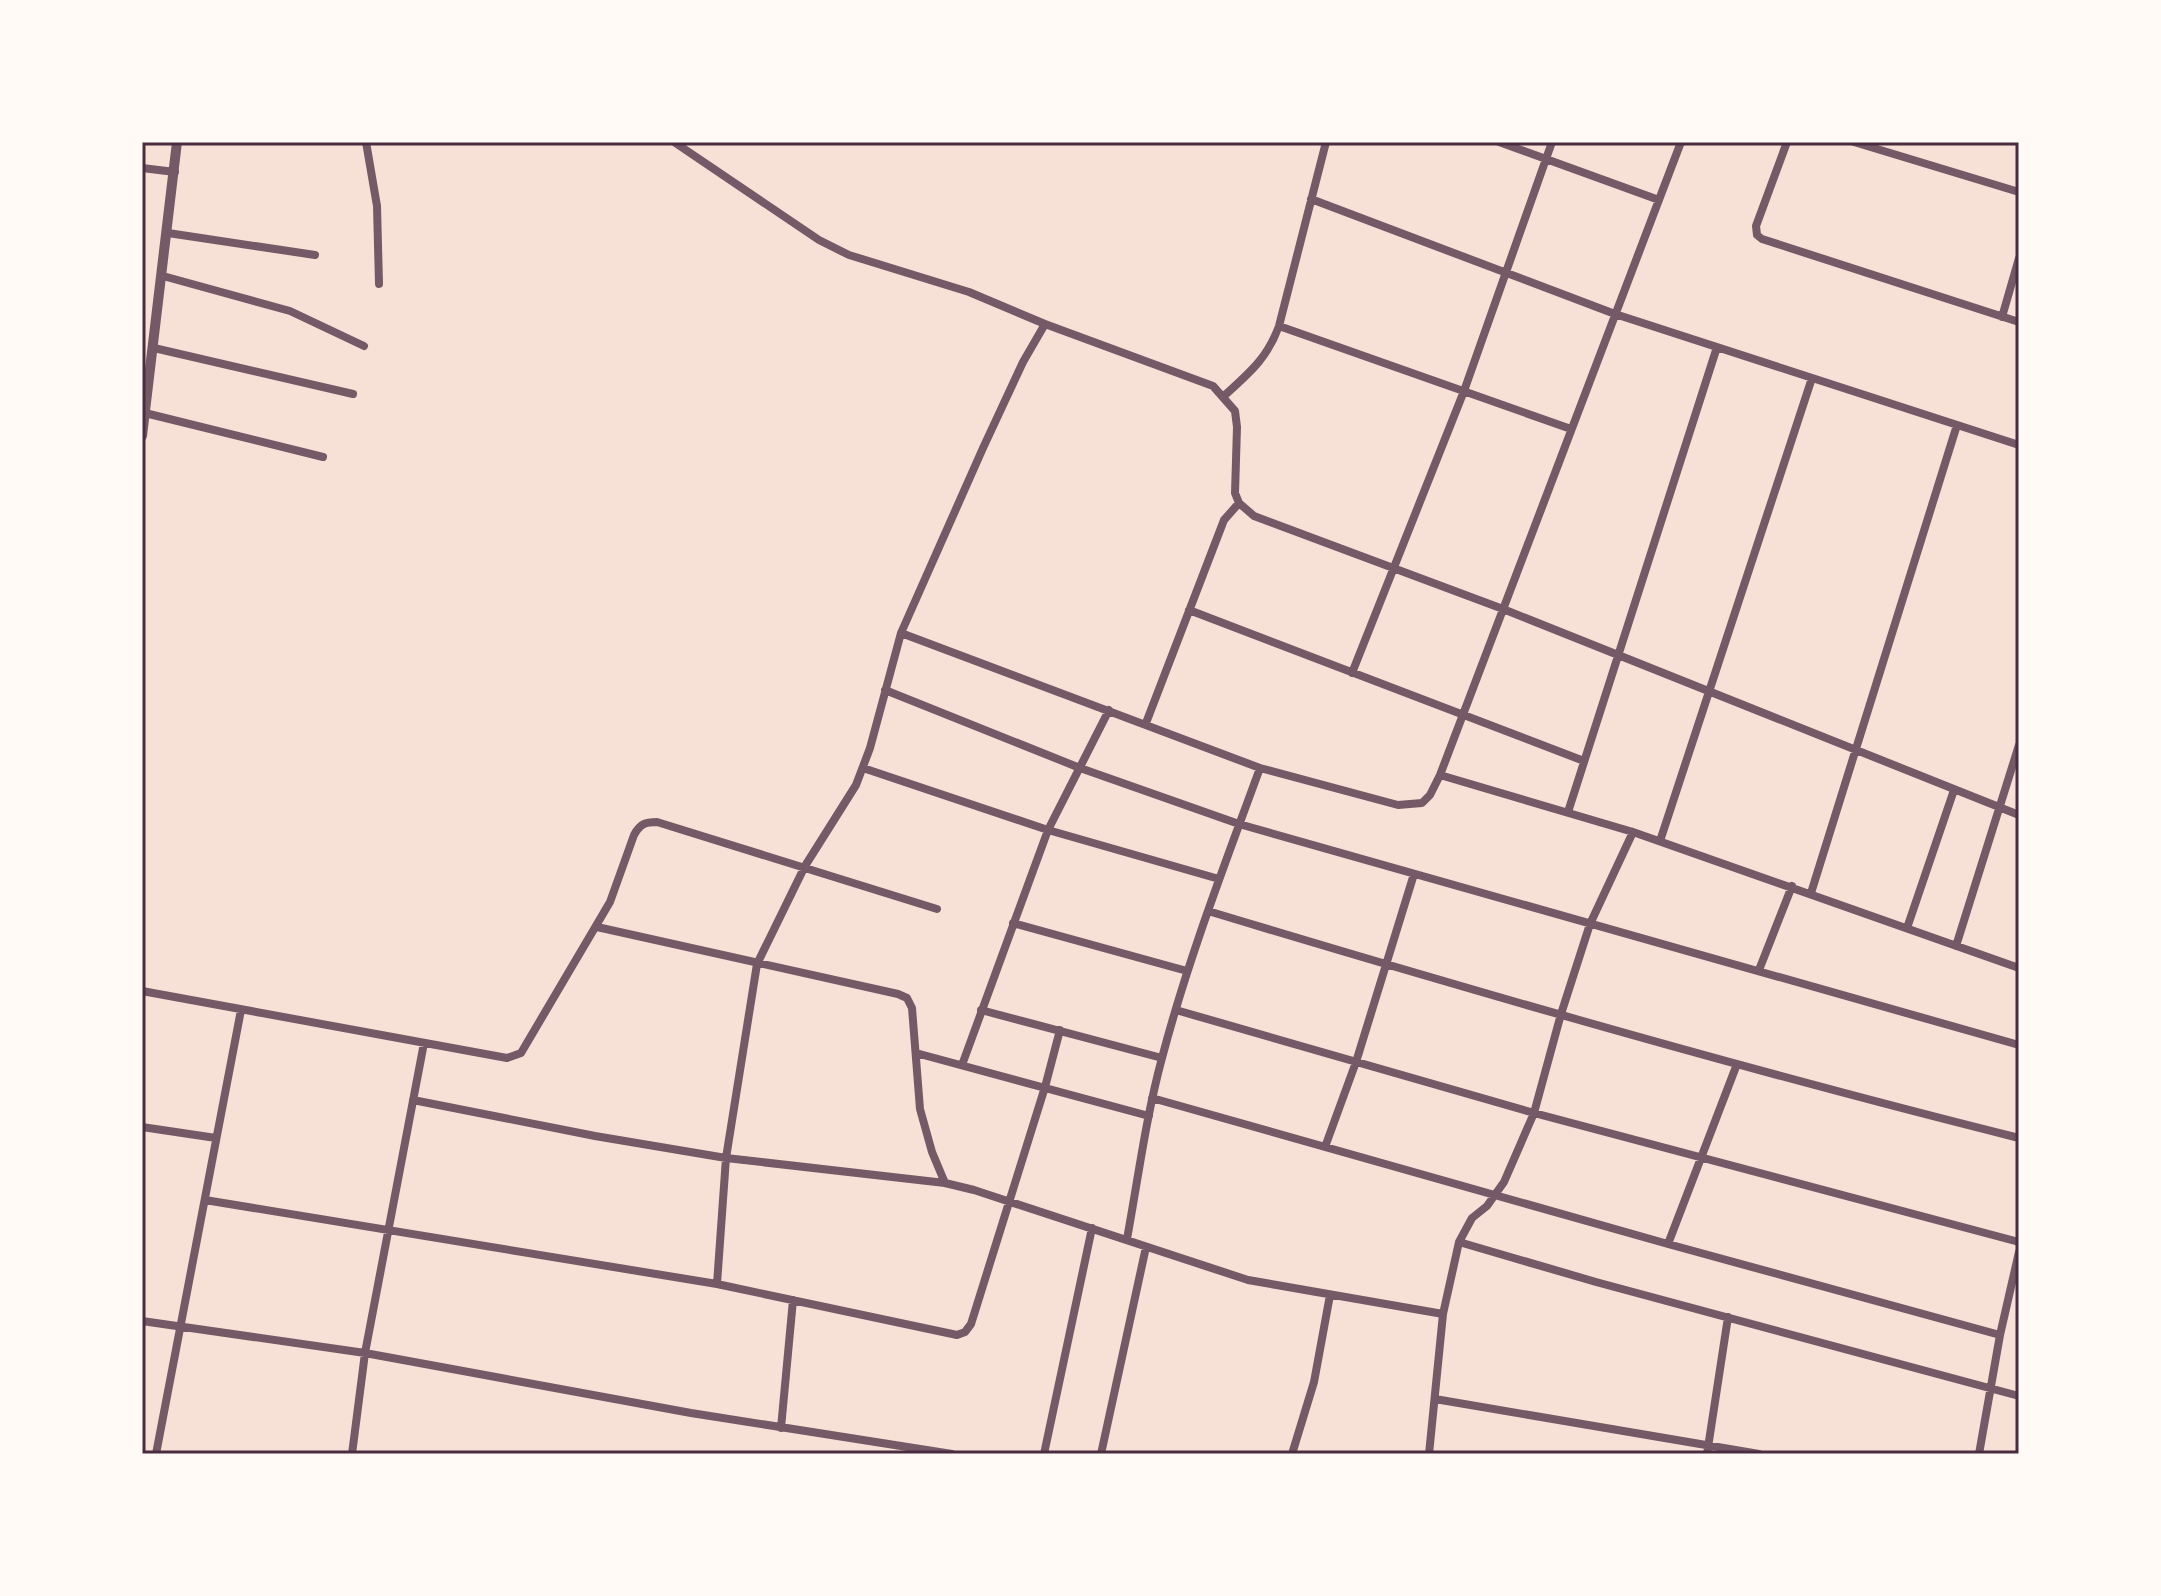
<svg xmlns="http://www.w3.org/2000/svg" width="2161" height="1596" font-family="Commissioner,sans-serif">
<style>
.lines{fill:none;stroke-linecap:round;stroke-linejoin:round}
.minor{stroke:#755966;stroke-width:8}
.tertiary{stroke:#755966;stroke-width:10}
.neatline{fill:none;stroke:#4a2c40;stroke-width:3}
</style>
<rect width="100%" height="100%" fill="#f7e1d7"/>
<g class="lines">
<path class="minor" d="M 366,142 L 377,206 L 379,284
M 674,142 L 819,240 L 849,255 L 969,292 L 1045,324 L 1213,386 L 1235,411 L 1237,427 L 1235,493 L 1239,503 L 1254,516 L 1503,609 L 2019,815
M 1499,142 L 1659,200
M 1787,142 L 1756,226 L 1757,235 L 1762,239 L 2019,322
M 1854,142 L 2019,192
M 142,168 L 175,172
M 1311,199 L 1615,314 L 2019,445
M 168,233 L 315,255
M 163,276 L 290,311 L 364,346
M 2002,317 L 2019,258
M 1279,326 L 1571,429
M 154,348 L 353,394
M 1224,396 C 1249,373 1267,359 1279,326 L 1326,142
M 145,413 L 323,457
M 1189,610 L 1584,761
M 901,633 L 1260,768 L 1398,805 L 1422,803 L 1430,795 L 1440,775 L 1681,142
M 1352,673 L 1464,391 L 1552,142
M 885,690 L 1080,768 L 1239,824 L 2019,1045
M 1146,723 L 1224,520 L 1239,503
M 863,768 L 1048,830 L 1219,879
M 1440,775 L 1633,832 L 2019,968
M 1568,812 L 1717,347
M 1660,841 L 1812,378
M 1811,893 L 1957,425
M 1208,911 C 1476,992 1746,1070 2019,1138
M 1013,923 L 1187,971
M 597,927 L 898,994 L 907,998 L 912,1008 L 920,1109 L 932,1152 L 945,1183
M 1907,928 L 1954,790
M 1956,946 L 2019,745
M 1759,970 L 1792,886
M 142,991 L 507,1058 L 521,1053 L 610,902 L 634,835 C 640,824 645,822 657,822 L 937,909
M 981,1010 L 1162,1058
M 1176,1010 L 1534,1113 L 2019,1242
M 916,1053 L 1149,1116
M 962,1065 L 1048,830 L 1109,710
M 1152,1098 L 1668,1244 L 2000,1335
M 413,1100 L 595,1136 L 726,1158 L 945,1183 L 974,1190 L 1248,1280 L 1443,1314
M 142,1127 L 216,1138
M 1325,1147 L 1356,1062 L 1414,874
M 205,1200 L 717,1284 L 957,1335 L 965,1332 L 971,1324 L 1045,1087 L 1060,1030
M 1127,1239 C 1138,1179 1146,1117 1162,1058 C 1188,959 1225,864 1260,768
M 1459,1242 L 1596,1282 L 2019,1396
M 1668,1244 L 1737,1064
M 717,1284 L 726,1158 L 757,964 L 805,866 L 856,785 L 870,748 L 901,633 L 983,448 L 1023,362 L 1045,324
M 142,1321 L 365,1353 L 691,1413 L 952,1454
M 1435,1399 L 1759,1454
M 781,1428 L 793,1300
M 156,1454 L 241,1010
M 352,1454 L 365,1353 L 424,1043
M 1044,1454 L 1092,1228
M 1101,1454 L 1146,1247
M 1292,1454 L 1314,1382 L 1330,1295
M 1429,1454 L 1443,1314 L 1459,1242 L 1472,1218 L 1487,1206 L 1504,1182 L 1534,1113 L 1561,1014 L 1590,924 L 1633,832
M 1707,1454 L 1728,1317
M 1979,1454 L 2000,1335 L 2019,1252"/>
<path class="tertiary" d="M 142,436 L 177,142"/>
</g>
<rect width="2161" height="1596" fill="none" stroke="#fffaf5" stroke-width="288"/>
<rect x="144" y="144" width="1873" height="1308" class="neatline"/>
</svg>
